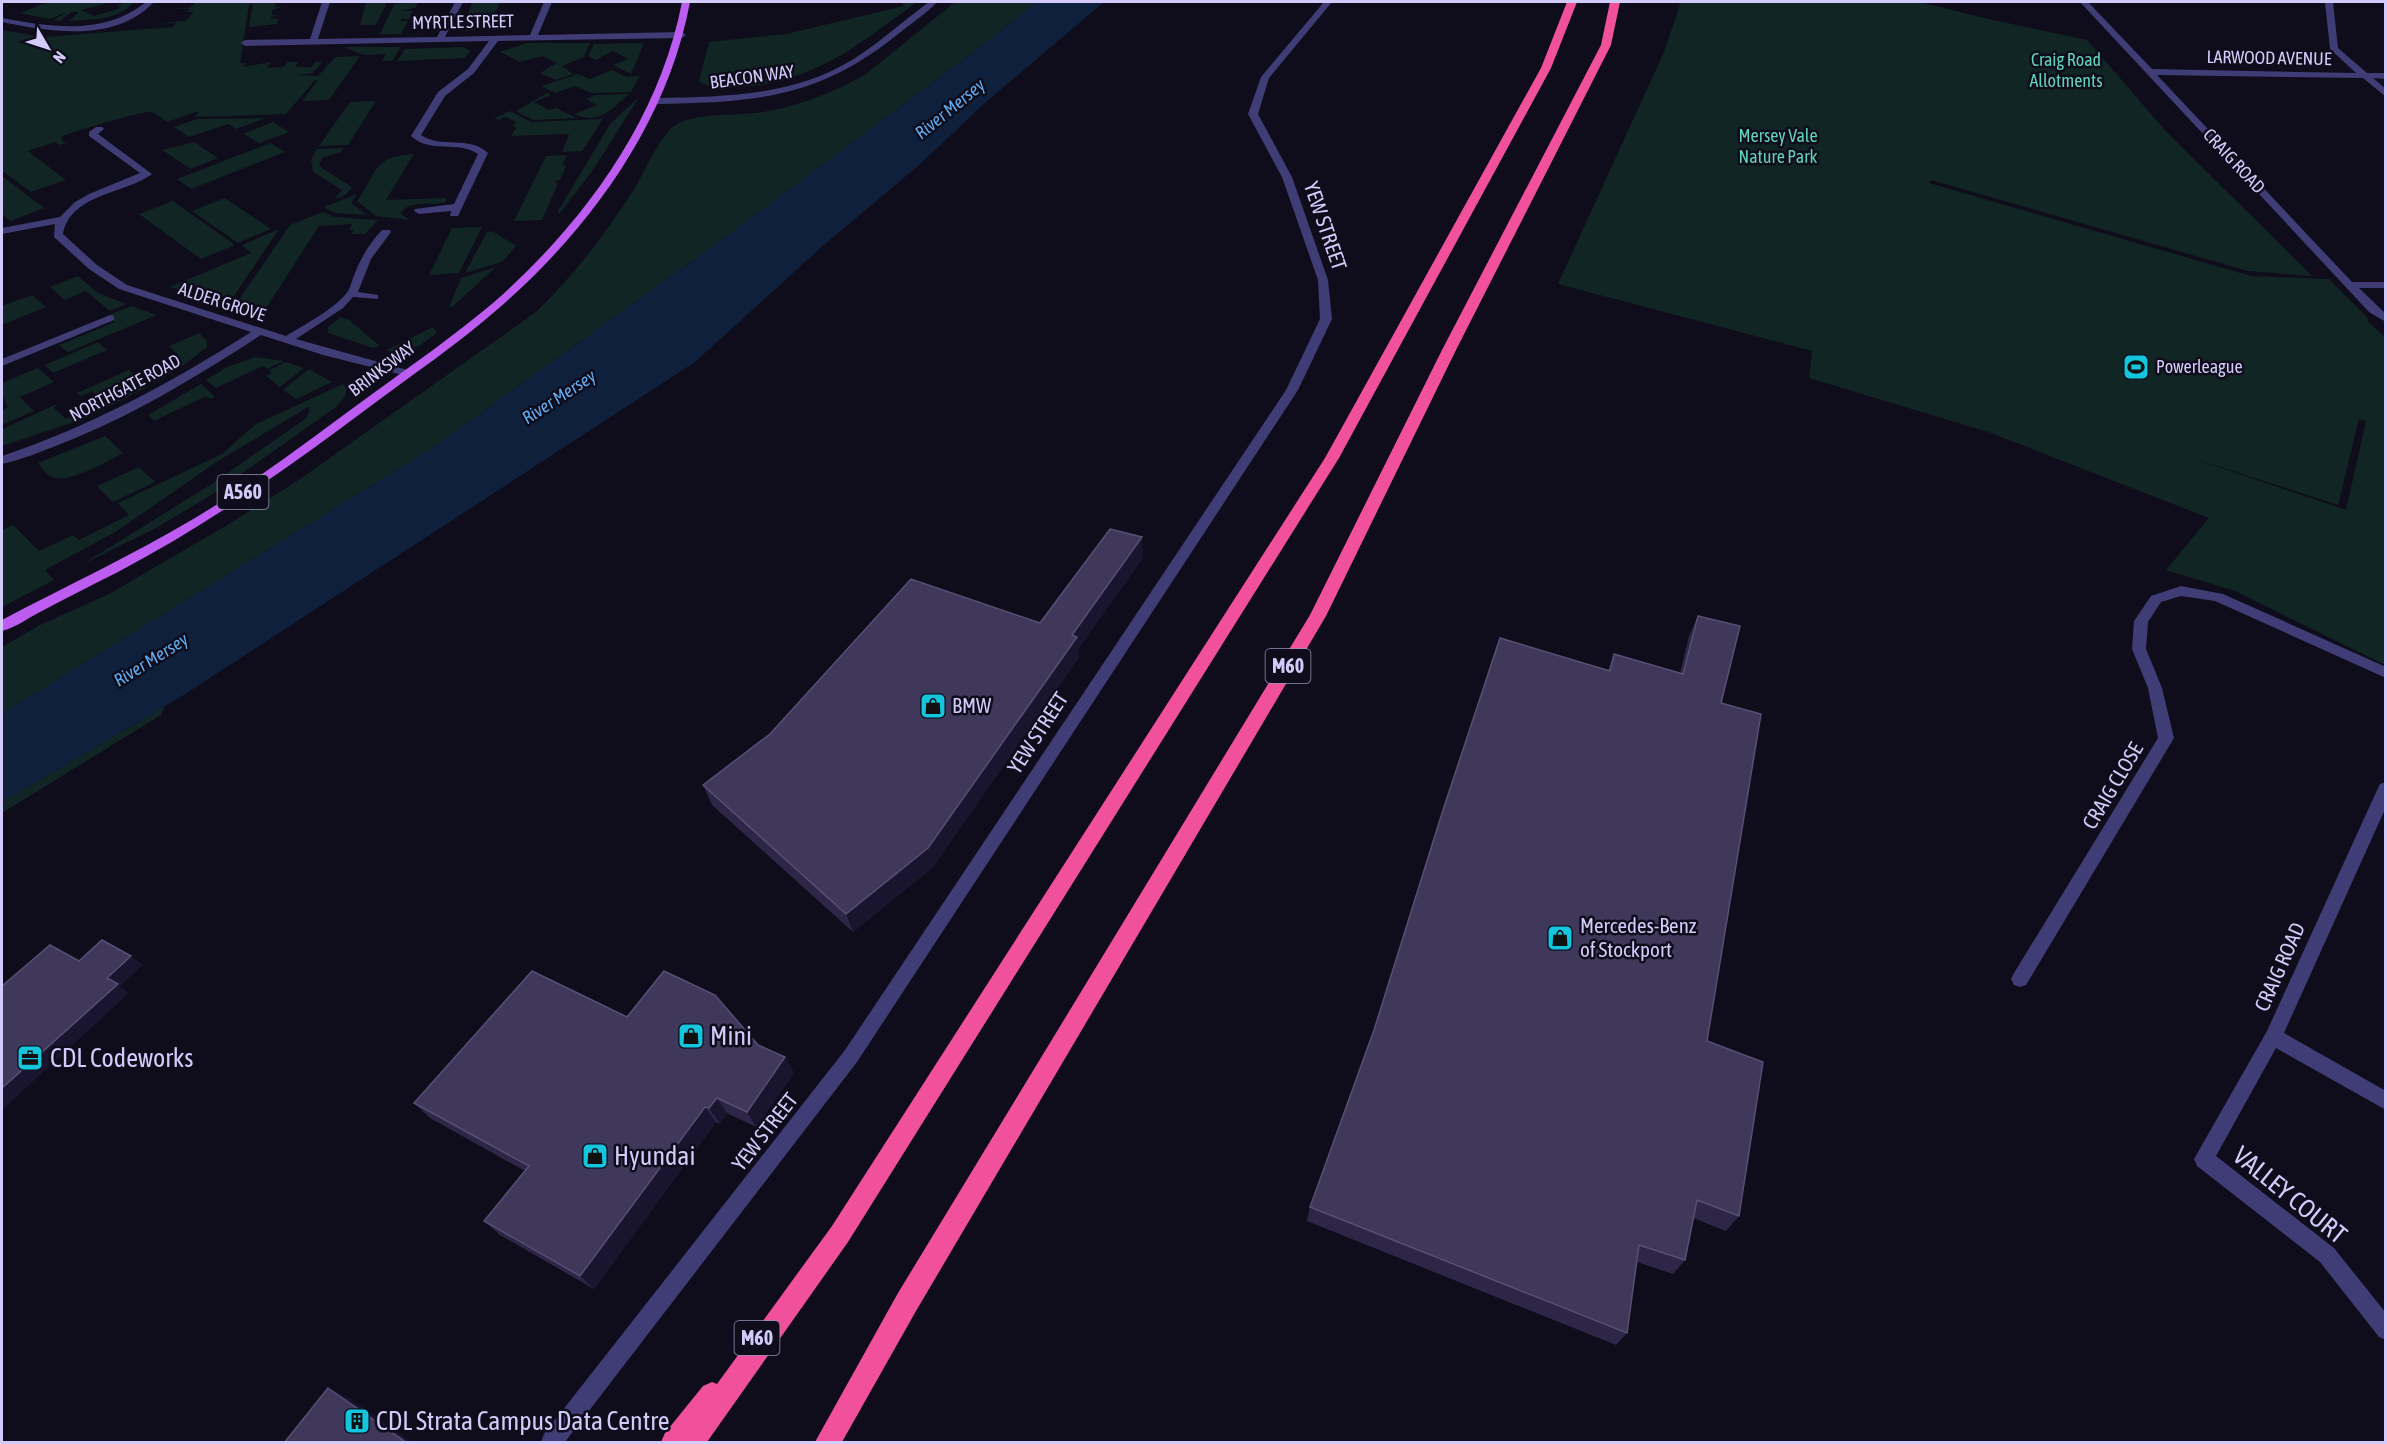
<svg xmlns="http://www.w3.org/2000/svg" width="2387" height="1444" font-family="'Asap Condensed',sans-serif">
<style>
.green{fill:#102524;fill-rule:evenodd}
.water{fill:#0f203d}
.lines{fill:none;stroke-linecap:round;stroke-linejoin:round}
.minor{fill:#3f3c76;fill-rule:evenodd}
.major{fill:#bc5cf1;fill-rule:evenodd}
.highway{fill:#f0519a;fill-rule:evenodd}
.wall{fill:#2e2647}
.shaded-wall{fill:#1a152e}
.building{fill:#40385b;stroke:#574f74;stroke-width:1.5}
.labels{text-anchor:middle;stroke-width:5;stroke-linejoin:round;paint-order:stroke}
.far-street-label{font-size:18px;fill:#d2cbfa;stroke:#0f0d1b}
.far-park-label{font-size:18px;fill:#5fd3b8;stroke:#0f0d1b}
.far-water-label{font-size:18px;font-style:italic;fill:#63acf1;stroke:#0f0d1b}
.far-poi-label{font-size:18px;fill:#d2cbfa;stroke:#0f0d1b;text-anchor:start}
.shield{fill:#0f0d1b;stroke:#9892b7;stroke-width:1.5}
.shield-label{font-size:20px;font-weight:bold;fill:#d2cbfa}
.street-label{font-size:21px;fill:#d2cbfa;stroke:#0f0d1b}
.poi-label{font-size:21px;fill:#d2cbfa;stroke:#0f0d1b;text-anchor:start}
.near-poi-label{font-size:26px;fill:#d2cbfa;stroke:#0f0d1b;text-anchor:start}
.near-street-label{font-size:26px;fill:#d2cbfa;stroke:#0f0d1b}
</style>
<rect width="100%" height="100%" fill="#0f0d1b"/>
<path class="green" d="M 48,2 L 111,2 L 81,10 L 94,16 L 121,8 L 117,5 L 124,3 L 122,2 L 134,2 C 117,21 93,19 69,21 L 79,12 L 71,12 L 60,21 L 54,20 L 67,12 L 50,19 L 20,13 Z
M 196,2 L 276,2 L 275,7 L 283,6 L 273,10 L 271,15 L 280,15 L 271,17 L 271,19 L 278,18 L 277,24 L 249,27 L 253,4 L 249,5 L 240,63 L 246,63 L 243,67 L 271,62 L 267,68 L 283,67 L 288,62 L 299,62 L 295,67 L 311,67 L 316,62 L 322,62 L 313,73 L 298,75 L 318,76 L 335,57 L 360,56 L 329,100 L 302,101 L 318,80 L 315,80 L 286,114 L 195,117 L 199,111 L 167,122 C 162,119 156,113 151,112 C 144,110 68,133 61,137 L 63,142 L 69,142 L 60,145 L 55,142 L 28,151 L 66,180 L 31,192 L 2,171 L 2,30 L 43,37 L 173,27 L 176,23 L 156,24 L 185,21 L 194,12 L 187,12 L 189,9 L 167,9 L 190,8 Z
M 366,2 L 387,2 L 376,25 L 360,25 Z
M 418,2 L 415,8 L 400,11 L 413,11 L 409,19 L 401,19 L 400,21 L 408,21 L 401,34 L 380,34 L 394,4 Z
M 473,2 L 500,2 L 488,29 L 467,31 L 461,28 Z
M 902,2 L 917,2 C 859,44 814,83 739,87 C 725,88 710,90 699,81 L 709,42 L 786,34 L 904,6 Z
M 955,2 L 1037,2 L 979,48 L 720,241 L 431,449 L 2,714 L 2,647 L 40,625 L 109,594 L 234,521 L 300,479 L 536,312 C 574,275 604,236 633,191 C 644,174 659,137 674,126 C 693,112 739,116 763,112 C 799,106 835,92 866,74 Z
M 1681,2 L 1920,2 L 1984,18 L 2087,40 L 2164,129 L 2312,276 L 2248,271 L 1931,180 L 1929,183 L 2251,276 L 2329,279 L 2368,318 L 2368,322 L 2385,337 L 2385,665 L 2235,591 L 2166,570 L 2209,518 L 1991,433 L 1809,378 L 1812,351 L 1558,284 L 1664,52 ZM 2359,419 L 2366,421 L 2346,510 L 2183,455 L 2338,505 Z
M 526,43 L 590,43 L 584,57 L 562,66 L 573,74 L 556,80 L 540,73 L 557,63 L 542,56 L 520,62 L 500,52 Z
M 644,43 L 631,74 L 613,65 L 628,59 L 613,51 L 596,60 L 588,56 L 594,44 Z
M 344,47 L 401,47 L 392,61 L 382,61 L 386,54 L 364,55 Z
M 463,47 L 470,51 L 465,58 L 397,61 L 405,49 Z
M 612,70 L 627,77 L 640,76 L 631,92 L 591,93 L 575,86 L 555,93 L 541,86 L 578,74 L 590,79 Z
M 547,93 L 551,95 L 534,102 L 549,110 L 556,108 L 577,118 L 533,120 L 516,111 Z
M 629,94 C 612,109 598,126 574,114 L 597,105 L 586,99 L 595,95 Z
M 639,97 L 593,170 L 560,213 L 557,213 L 610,124 Z
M 376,101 L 348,145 L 319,146 L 350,102 Z
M 510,111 L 531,122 L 603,119 L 582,151 L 562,152 L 569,134 L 511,136 L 516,128 L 512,125 L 517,123 L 506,117 L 498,120 L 494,118 Z
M 266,118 L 236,129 L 228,124 L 189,137 L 174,127 L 197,119 Z
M 273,122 L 289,132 L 259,143 L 243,134 Z
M 194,142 L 218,158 L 191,169 L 162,150 Z
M 270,143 L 285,152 L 191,189 L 177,179 Z
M 343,148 L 341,152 L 322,158 L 319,166 L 352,187 L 347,194 L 334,200 L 342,190 L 313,172 L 311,160 L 317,149 Z
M 414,154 L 386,200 L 447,198 L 445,202 C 429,207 413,198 400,213 L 409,220 L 376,216 L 357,201 C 379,170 372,157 414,154 Z
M 567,155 L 562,165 L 566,166 L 560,180 L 556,180 L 555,183 L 558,183 L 542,220 L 514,221 L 546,156 Z
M 2,176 L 44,208 L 10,221 L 2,214 Z
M 357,194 L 351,203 L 367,215 L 335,213 L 324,207 Z
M 225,198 L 271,229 L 238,243 L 192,211 Z
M 173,201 L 235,245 L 201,259 L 139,214 Z
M 323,212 L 335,217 L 378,220 L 365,234 L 351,234 L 354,230 L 349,230 L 352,224 L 319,226 L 263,313 L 239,307 L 245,304 L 236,304 L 290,225 Z
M 482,227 L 459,273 L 429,275 L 452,228 Z
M 279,229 L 228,305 L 170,287 L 251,253 L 242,245 Z
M 492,231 L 516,246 L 502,262 L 465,273 L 487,232 Z
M 496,267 L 452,307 L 449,307 L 461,278 Z
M 78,276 L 98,293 L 126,304 L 110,311 L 86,291 L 65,300 L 50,287 Z
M 32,295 L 46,307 L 2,325 L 2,306 Z
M 131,306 L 157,315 L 68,352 L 59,345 L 115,322 L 109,315 Z
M 341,317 L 349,320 L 380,346 L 373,348 L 328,333 L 328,327 Z
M 433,327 L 437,333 L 419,346 L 393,354 L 387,350 Z
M 199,333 L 207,341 L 207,347 L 184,365 L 154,383 L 142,372 L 179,356 L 169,346 Z
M 98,342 L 107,350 L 53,373 L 45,365 Z
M 256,357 L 284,361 L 267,369 L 263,366 L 216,388 L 206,380 L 229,366 Z
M 286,362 L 304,368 L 280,387 L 266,376 L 272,373 L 269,370 Z
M 38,368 L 54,382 L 20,397 L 34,411 L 2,425 L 2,410 L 8,407 L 2,395 L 2,383 Z
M 309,369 L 332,382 L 296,399 L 283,390 Z
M 129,370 L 147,387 L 86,418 L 2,446 L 2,429 L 57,404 L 54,408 L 66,419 L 103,402 L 92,391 L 81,396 L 77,393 Z
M 201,384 L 215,397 L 210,399 L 206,396 L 154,421 L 148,415 Z
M 343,384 L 347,389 L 344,398 L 336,407 L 213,494 L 156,528 L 81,565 L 210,485 L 305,419 L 310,411 L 308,407 L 218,461 L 117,531 L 45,570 L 54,580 L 2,607 L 2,530 L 13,525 L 39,551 L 73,535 L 79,540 L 129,515 L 118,503 L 222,454 L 256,424 Z
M 105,436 L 123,453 C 107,461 73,482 55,478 C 47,477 43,469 38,463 Z
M 139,467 L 155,482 L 113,502 L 97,486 Z
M 165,706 L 161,715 L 2,813 L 2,802 Z"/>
<path class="water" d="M 1037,2 L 1104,2 L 987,101 L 918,166 L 826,243 L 695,362 L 187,693 L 2,802 L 2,714 L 431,449 L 720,241 L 979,48 Z"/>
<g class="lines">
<path class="minor" d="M 146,2 L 154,2 C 115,43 51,32 2,22 L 2,18 C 51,27 104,36 146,2 Z
M 322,2 L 330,2 L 318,39 L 437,37 L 455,2 L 463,2 L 445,37 L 530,35 L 544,2 L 552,2 L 538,35 L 682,32 L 686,35 L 682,38 L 498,41 L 474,73 L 445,96 L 421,135 C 441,149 469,135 488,153 L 458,216 L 450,216 L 451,211 L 419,214 L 414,211 L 415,209 L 454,204 L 478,154 C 458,140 430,154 411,136 L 438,92 L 468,69 L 489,41 L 245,46 L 241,43 L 245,40 L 310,39 Z
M 929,2 L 937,2 C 927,13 913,22 902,31 C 820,98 759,102 657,104 L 652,101 L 657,98 C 724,97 793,96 852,60 C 879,43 903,21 929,2 Z
M 1324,2 L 1332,2 L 1269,78 L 1258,114 L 1292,177 L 1328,280 L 1332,319 L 1298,390 L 857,1062 L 565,1442 L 541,1442 L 544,1434 L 845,1050 L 1286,390 L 1320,319 L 1318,280 L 1282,177 L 1248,114 L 1261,77 Z
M 2080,2 L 2088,2 L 2152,69 L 2356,73 L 2330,49 L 2325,2 L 2333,2 L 2338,48 L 2367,73 L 2386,73 L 2386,79 L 2373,78 L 2386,89 L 2386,97 L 2363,78 L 2157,75 L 2352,282 L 2386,282 L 2386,288 L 2359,288 L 2386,314 L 2386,322 L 2369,312 Z
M 96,127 L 102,127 L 104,129 L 98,134 L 152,174 C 126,194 71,193 63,234 L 97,265 L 127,285 L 286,336 C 302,326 344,304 350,287 C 357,265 366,247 382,230 L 390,230 L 391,232 L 371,259 L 358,292 L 378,295 L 378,299 L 353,297 L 343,308 L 296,339 L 411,371 L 411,375 L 407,376 L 323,355 L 261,335 C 196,377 131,417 58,445 C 40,452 21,460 2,464 L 2,456 C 91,426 171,383 251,332 L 119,289 L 89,269 L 54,237 L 55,224 L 2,234 L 2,228 L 60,217 L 75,202 L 89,194 L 140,173 L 89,136 L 89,132 Z
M 110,315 L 114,316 L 114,320 L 2,366 L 2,359 Z
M 2181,586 L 2223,594 L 2386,667 L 2386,678 L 2215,601 L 2181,596 L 2161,602 L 2148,622 L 2146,649 L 2162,688 L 2174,738 L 2026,985 L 2020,987 L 2014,985 L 2011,979 L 2014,973 L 2158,738 L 2148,688 L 2132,649 L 2134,621 L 2151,596 Z
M 2386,782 L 2386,807 L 2284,1033 L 2386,1091 L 2386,1110 L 2276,1048 L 2216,1156 L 2334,1248 L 2386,1313 L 2386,1340 L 2379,1337 L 2320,1262 L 2197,1166 L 2194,1159 L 2267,1031 L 2378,788 L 2380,784 Z"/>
<path class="major" d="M 682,2 L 690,2 C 668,122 590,229 499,308 C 458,344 412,375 368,408 C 288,468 207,525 118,572 C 92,585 66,598 40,612 C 28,618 15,628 2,631 L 2,620 C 66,586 133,555 195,518 C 258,480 316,435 375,392 C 415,363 455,335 493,303 C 583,224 659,121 682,2 Z"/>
<path class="highway" d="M 1567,2 L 1577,2 L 1551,68 L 1339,458 L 848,1242 L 707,1442 L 661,1442 L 665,1433 L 703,1386 L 712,1382 L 717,1384 L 832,1226 L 1325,458 L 1541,68 Z
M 1610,2 L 1620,2 L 1611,45 L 1456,350 L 1326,616 L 916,1311 L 842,1442 L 815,1442 L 898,1293 L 1310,615 L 1442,350 L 1601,45 Z"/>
</g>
<path class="wall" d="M 1143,558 L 1078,649 L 1079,657 L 933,867 L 853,932 L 712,805 L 703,785 L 1040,623 Z
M 1698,616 L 1721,703 L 1707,1041 L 1739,1216 L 1726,1231 L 1693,1218 L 1685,1260 L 1673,1274 L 1637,1262 L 1627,1333 L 1616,1345 L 1307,1221 L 1310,1207 L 1608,670 L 1614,654 L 1680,673 L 1689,636 Z
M 627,1017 L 758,1045 L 785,1057 L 794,1073 L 756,1127 L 727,1113 L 720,1124 L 716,1122 L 594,1289 L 500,1235 L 484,1221 L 525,1171 L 430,1118 L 414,1103 Z"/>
<path class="shaded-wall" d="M 1142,537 L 1143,558 L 1078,649 L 1079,657 L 933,867 L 853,932 L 846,914 L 1072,635 Z
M 131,956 L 143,965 L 120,986 L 129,993 L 2,1110 L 2,1088 L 107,978 Z
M 785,1057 L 794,1073 L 756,1127 L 747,1112 Z
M 717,1098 L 727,1113 L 720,1124 L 709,1108 Z
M 705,1107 L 716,1122 L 594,1289 L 580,1276 Z
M 328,1388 L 350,1399 L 413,1443 L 407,1443 Z"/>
<path class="building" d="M 1110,529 L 1142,537 L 1072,635 L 1077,637 L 928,848 L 846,914 L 703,785 L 770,734 L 911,579 L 1040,623 Z
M 1698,616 L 1740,626 L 1721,703 L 1761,714 L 1707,1041 L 1763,1062 L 1739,1216 L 1697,1200 L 1685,1260 L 1639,1245 L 1627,1333 L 1310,1207 L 1374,1030 L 1443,810 L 1500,638 L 1610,671 L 1614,654 L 1683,674 Z
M 102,940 L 131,956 L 107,978 L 118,984 L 2,1088 L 2,986 L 50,945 L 79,961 Z
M 532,971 L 627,1017 L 664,971 L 715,995 L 758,1045 L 785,1057 L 747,1112 L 717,1098 L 709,1108 L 705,1107 L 580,1276 L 484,1221 L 529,1166 L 414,1103 Z
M 328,1388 L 407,1443 L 284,1443 Z"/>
<defs>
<g id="stadium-square" transform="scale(1.35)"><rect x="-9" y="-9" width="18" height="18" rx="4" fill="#13c6de" stroke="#0f0d1b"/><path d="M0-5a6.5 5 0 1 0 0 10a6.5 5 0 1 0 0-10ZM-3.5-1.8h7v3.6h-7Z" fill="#111"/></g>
<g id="shop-square" transform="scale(1.35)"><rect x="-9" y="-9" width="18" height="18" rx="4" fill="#13c6de" stroke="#0f0d1b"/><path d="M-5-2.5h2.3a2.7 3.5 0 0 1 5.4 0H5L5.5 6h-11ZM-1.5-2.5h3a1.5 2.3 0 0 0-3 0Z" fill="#111"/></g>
<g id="office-square" transform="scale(1.35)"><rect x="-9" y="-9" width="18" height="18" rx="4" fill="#13c6de" stroke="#0f0d1b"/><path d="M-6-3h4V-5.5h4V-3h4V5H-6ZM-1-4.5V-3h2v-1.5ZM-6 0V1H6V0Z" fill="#111"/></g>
<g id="building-square" transform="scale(1.35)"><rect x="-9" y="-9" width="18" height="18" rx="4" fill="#13c6de" stroke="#0f0d1b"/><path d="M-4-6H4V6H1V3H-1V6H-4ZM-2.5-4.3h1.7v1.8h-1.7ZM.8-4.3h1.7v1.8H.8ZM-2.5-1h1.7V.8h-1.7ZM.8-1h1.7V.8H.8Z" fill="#111"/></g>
</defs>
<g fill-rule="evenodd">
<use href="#stadium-square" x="2136" y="367"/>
<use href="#shop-square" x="933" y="706"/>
<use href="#shop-square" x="1560" y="938"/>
<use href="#shop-square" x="691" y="1036"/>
<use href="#office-square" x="30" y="1058"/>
<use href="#shop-square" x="595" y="1156"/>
<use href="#building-square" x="357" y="1421"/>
</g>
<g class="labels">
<g class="far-street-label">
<text transform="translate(463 22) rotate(-1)" y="6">MYRTLE STREET</text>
<text transform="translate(2269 58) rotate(1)" y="6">LARWOOD AVENUE</text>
<text transform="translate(752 77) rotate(-8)" y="6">BEACON WAY</text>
<text transform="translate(2234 161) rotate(47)" y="6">CRAIG ROAD</text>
<text transform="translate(222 302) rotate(18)" y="6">ALDER GROVE</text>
<text transform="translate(382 369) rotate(-37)" y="6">BRINKSWAY</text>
<text transform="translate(125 388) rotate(-28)" y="6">NORTHGATE ROAD</text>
</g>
<g class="far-park-label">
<text x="2066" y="66">Craig Road<tspan x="2066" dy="21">Allotments</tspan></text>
<text x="1778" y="142">Mersey Vale<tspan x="1778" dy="21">Nature Park</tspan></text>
</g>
<g class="far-water-label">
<text transform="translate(950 109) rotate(-39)" y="6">River Mersey</text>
<text transform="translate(559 397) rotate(-33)" y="6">River Mersey</text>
<text transform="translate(151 660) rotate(-32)" y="6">River Mersey</text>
</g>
<g class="far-poi-label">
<text x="2156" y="373">Powerleague</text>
</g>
<g class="shield">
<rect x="217.5" y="475" width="51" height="34" rx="4.5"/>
<rect x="1265.5" y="649" width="45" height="34" rx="4.5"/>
<rect x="734.5" y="1321" width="45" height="34" rx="4.5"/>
</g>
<g class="shield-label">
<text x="243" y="499">A560</text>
<text x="1288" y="673">M60</text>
<text x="757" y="1345">M60</text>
</g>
<g class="street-label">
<text transform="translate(1325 226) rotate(71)" y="7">YEW STREET</text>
<text transform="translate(1038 733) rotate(-57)" y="7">YEW STREET</text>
<text transform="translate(2113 786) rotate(-59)" y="7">CRAIG CLOSE</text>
<text transform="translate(2280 967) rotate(-66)" y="7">CRAIG ROAD</text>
<text transform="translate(765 1132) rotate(-52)" y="7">YEW STREET</text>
</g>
<g class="poi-label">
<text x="952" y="713">BMW</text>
<text x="1580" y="933">Mercedes-Benz<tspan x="1580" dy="24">of Stockport</tspan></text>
</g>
<g class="near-poi-label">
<text x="710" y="1045">Mini</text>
<text x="50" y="1067">CDL Codeworks</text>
<text x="614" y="1165">Hyundai</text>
<text x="376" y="1430">CDL Strata Campus Data Centre</text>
</g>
<g class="near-street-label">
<text transform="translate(2290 1195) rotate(39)" y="9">VALLEY COURT</text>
</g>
</g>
<rect width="2387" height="1444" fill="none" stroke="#d2cbfa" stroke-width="6"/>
<g transform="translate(48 48) rotate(129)" stroke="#0f0d1b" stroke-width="4.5" paint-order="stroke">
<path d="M0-4.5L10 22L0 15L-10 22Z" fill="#d2cbfa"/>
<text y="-9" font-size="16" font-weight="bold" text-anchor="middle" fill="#d2cbfa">N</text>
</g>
</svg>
